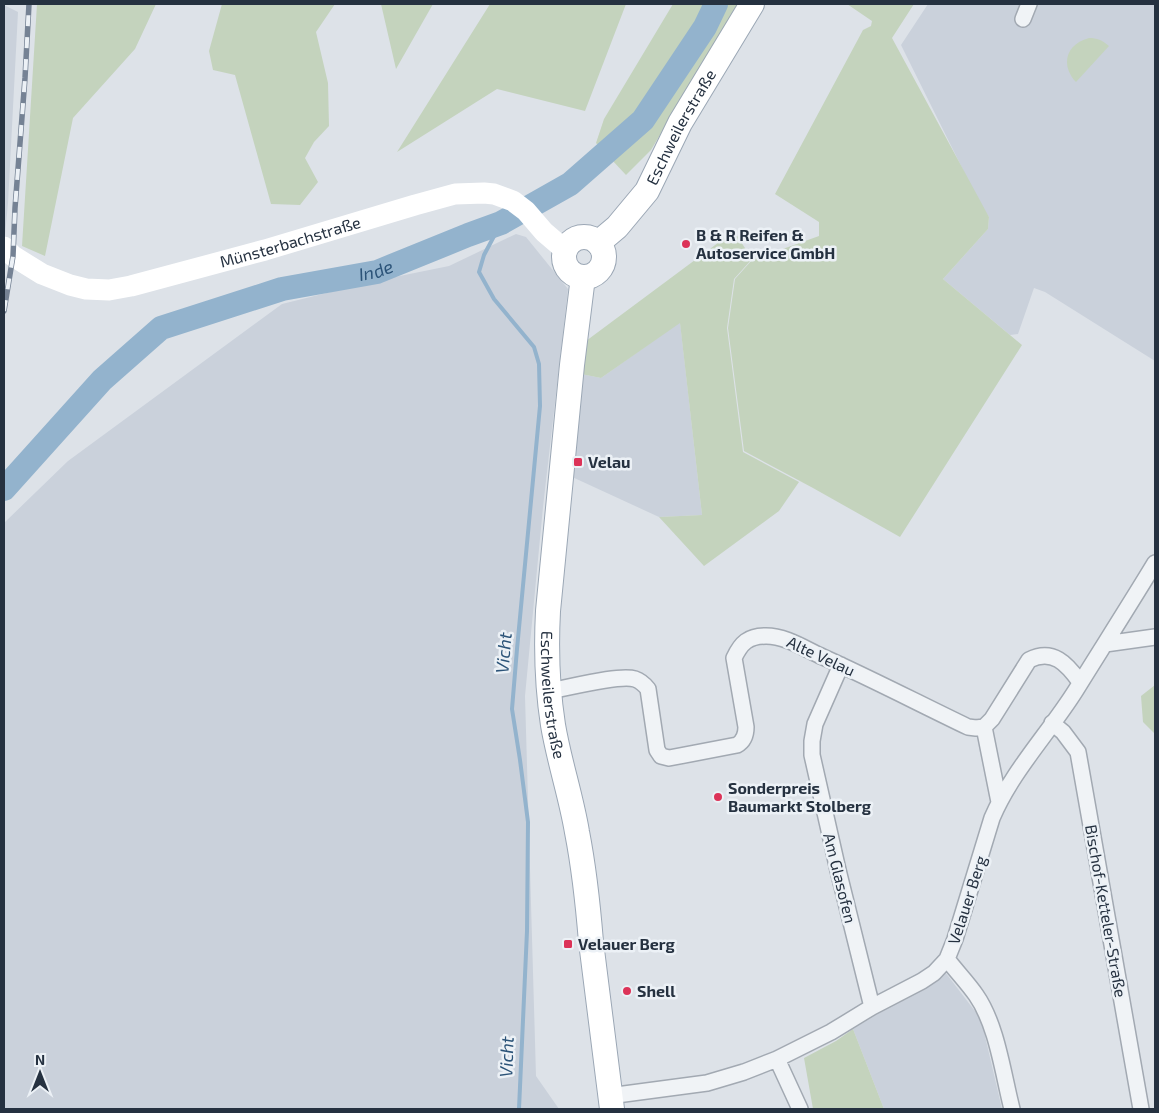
<svg xmlns="http://www.w3.org/2000/svg" width="1159" height="1113" font-family="'Exo 2',sans-serif">
<style>
.built{fill:#cad1db}
.green{fill:#c4d3bd}
.lines{fill:none;stroke-linecap:round;stroke-linejoin:round}
.stream{stroke:#93b3cd;stroke-width:4}
.river{stroke:#93b3cd;stroke-width:24}
.minor-casing{stroke:#a2a9b2;stroke-width:18}
.primary-casing{stroke:#9ba7b5;stroke-width:26}
.minor{stroke:#f0f3f6;stroke-width:15}
.secondary{stroke:#fff;stroke-width:21}
.primary{stroke:#fff;stroke-width:24}
.rail-casing{stroke:#758294;stroke-width:5.5}
.rail{stroke:#ecf1f6;stroke-width:4;stroke-dasharray:11;stroke-linecap:butt}
.poi-dot{fill:#dc3358;stroke:#ecf1f6;stroke-width:2}
.labels{text-anchor:middle;stroke-width:5;stroke-linejoin:round;paint-order:stroke}
.street-label{font-size:16px;fill:#253140;stroke:#ecf1f6}
.poi-label{font-size:16px;font-weight:bold;fill:#253140;stroke:#ecf1f6;text-anchor:start}
.water-label{font-size:18px;font-style:italic;fill:#2b5378;stroke:#ecf1f6}
</style>
<rect width="100%" height="100%" fill="#dde2e8"/>
<path class="built" d="M 928,4 L 1155,4 L 1155,361 L 1045,292 L 1034,288 L 1018,334 L 1010,335 L 943,279 L 988,229 L 989,217 L 979,202 L 901,45 Z
M 4,5 L 18,12 L 8,203 L 5,235 L 4,234 Z
M 516,234 L 526,237 L 568,289 L 543,507 L 525,696 L 536,1076 L 559,1109 L 4,1109 L 4,523 L 68,461 L 282,304 L 375,281 L 449,266 Z
M 680,322 L 702,515 L 659,517 L 570,476 L 581,374 L 601,378 Z
M 945,972 L 981,1019 L 1002,1109 L 884,1109 L 853,1029 L 881,1012 L 915,994 Z"/>
<path class="green" d="M 37,4 L 156,4 L 135,49 L 73,118 L 45,256 L 22,246 Z
M 222,4 L 335,4 L 316,32 L 328,83 L 329,126 L 314,142 L 305,158 L 318,182 L 300,205 L 271,204 L 235,75 L 213,70 L 209,51 Z
M 381,4 L 433,4 L 396,69 Z
M 490,4 L 626,4 L 585,111 L 497,89 L 397,152 Z
M 673,4 L 738,4 L 651,150 L 626,175 L 596,143 L 604,119 Z
M 847,4 L 914,4 L 892,38 L 989,217 L 988,229 L 943,279 L 1022,345 L 900,537 L 813,488 L 744,451 L 728,328 L 735,279 L 752,260 L 819,236 L 819,222 L 775,194 L 863,30 L 871,26 L 872,21 Z
M 1089,38 C 1097,38 1102,40 1109,46 L 1076,82 C 1060,65 1066,44 1089,38 Z
M 734,231 L 752,259 L 734,279 L 727,328 L 743,452 L 799,482 L 779,511 L 704,566 L 659,517 L 702,515 L 680,323 L 601,378 L 581,374 L 586,341 Z
M 1155,685 L 1155,734 L 1143,722 L 1141,696 Z
M 853,1029 L 884,1109 L 813,1109 L 804,1058 L 836,1041 Z"/>
<g class="lines">
<path class="stream" d="M 501,223 L 484,255 L 479,272 L 494,299 L 534,347 L 539,364 L 540,406 L 517,649 L 512,709 L 520,760 L 528,822 L 527,931 L 519,1109"/>
<path class="river" id="s1" d="M 4,489 L 102,380 L 161,328 L 282,289 L 377,272 L 468,235 L 501,223 L 570,184 L 643,120 L 705,27 L 716,4"/>
<g class="minor-casing">
<path id="minor" d="M 1023,19 L 1029,4
M 1105,644 L 1155,637
M 841,665 L 815,724 L 812,741 L 812,755 L 838,870 L 872,1007
M 549,691 C 568,688 619,674 635,679 C 641,681 644,684 648,689 L 657,750 L 661,756 L 669,758 L 737,745 C 744,741 746,735 746,727 L 734,658 C 741,643 748,636 766,636 C 786,636 805,649 823,657 C 872,679 920,704 968,727 L 976,728 L 984,727 L 992,719 L 1029,660 C 1053,648 1067,664 1080,682
M 1052,723 L 1063,732 L 1078,752 L 1141,1109
M 984,727 L 999,802
M 947,959 C 956,971 967,982 976,995 C 997,1025 1003,1074 1012,1109
M 777,1059 L 800,1109
M 609,1096 L 707,1083 L 744,1072 L 777,1059 L 831,1032 L 872,1007 L 922,981 L 934,973 L 947,959 L 955,939 L 992,818 C 1012,771 1049,733 1076,690 C 1102,648 1129,606 1155,563"/>
</g>
<g class="primary-casing">
<g id="primary">
<circle cx="584" cy="257" r="20"/>
<path id="s3" d="M 598,243 L 617,227 L 647,191 L 680,123 L 752,4"/>
<path id="s4" d="M 583,277 L 572,365 L 548,611 C 546,649 547,686 553,725 C 559,761 571,796 577,832 C 584,868 588,905 591,942 L 612,1109"/>
</g>
</g>
<use href="#minor" class="minor"/>
<path class="secondary" id="s2" d="M 4,247 L 13,256 L 42,274 L 70,285 L 86,289 L 109,290 L 131,286 L 265,250 L 415,205 L 455,194 L 484,193 L 494,194 L 513,201 L 526,211 L 544,232 L 565,250"/>
<use href="#primary" class="primary"/>
<g class="rail-casing">
<path id="rail" d="M 4,311 L 13,256 L 15,208 L 25,78 L 29,4"/>
</g>
<use href="#rail" class="rail"/>
</g>
<g class="poi-dot">
<circle cx="686" cy="244" r="5"/>
<rect x="573" y="457" width="10" height="10" rx="2.5"/>
<circle cx="718" cy="797" r="5"/>
<rect x="563" y="939" width="10" height="10" rx="2.5"/>
<circle cx="627" cy="991" r="5"/>
</g>
<g class="labels">
<g class="street-label">
<text dy="6" stroke="none"><textPath href="#s3" startOffset="144">Eschweilerstraße</textPath></text>
<text dy="6" stroke="none"><textPath href="#s2" startOffset="304">Münsterbachstraße</textPath></text>
<text transform="translate(821 656) rotate(25)" y="6">Alte Velau</text>
<text dy="6" stroke="none"><textPath href="#s4" startOffset="420">Eschweilerstraße</textPath></text>
<text transform="translate(840 878) rotate(76)" y="6">Am Glasofen</text>
<text transform="translate(967 900) rotate(-72)" y="6">Velauer Berg</text>
<text transform="translate(1106 911) rotate(80)" y="6">Bischof-Ketteler-Straße</text>
</g>
<g class="poi-label">
<text x="696" y="241">B &amp; R Reifen &amp;<tspan x="696" dy="18">Autoservice GmbH</tspan></text>
<text x="588" y="468">Velau</text>
<text x="728" y="794">Sonderpreis<tspan x="728" dy="18">Baumarkt Stolberg</tspan></text>
<text x="578" y="950">Velauer Berg</text>
<text x="637" y="997">Shell</text>
</g>
<g class="water-label">
<text dy="6" stroke="none"><textPath href="#s1" startOffset="448">Inde</textPath></text>
<text transform="translate(504 653) rotate(-85)" y="6">Vicht</text>
<text transform="translate(507 1057) rotate(-88)" y="6">Vicht</text>
</g>
</g>
<rect width="1159" height="1113" fill="none" stroke="#253140" stroke-width="10"/>
<g transform="translate(40 1073)" stroke="#ecf1f6" stroke-width="4" paint-order="stroke">
<path d="M0-4L9 19L0 12L-9 19Z" fill="#253140"/>
<text y="-8" font-size="14" font-weight="bold" text-anchor="middle" fill="#253140">N</text>
</g>
</svg>
